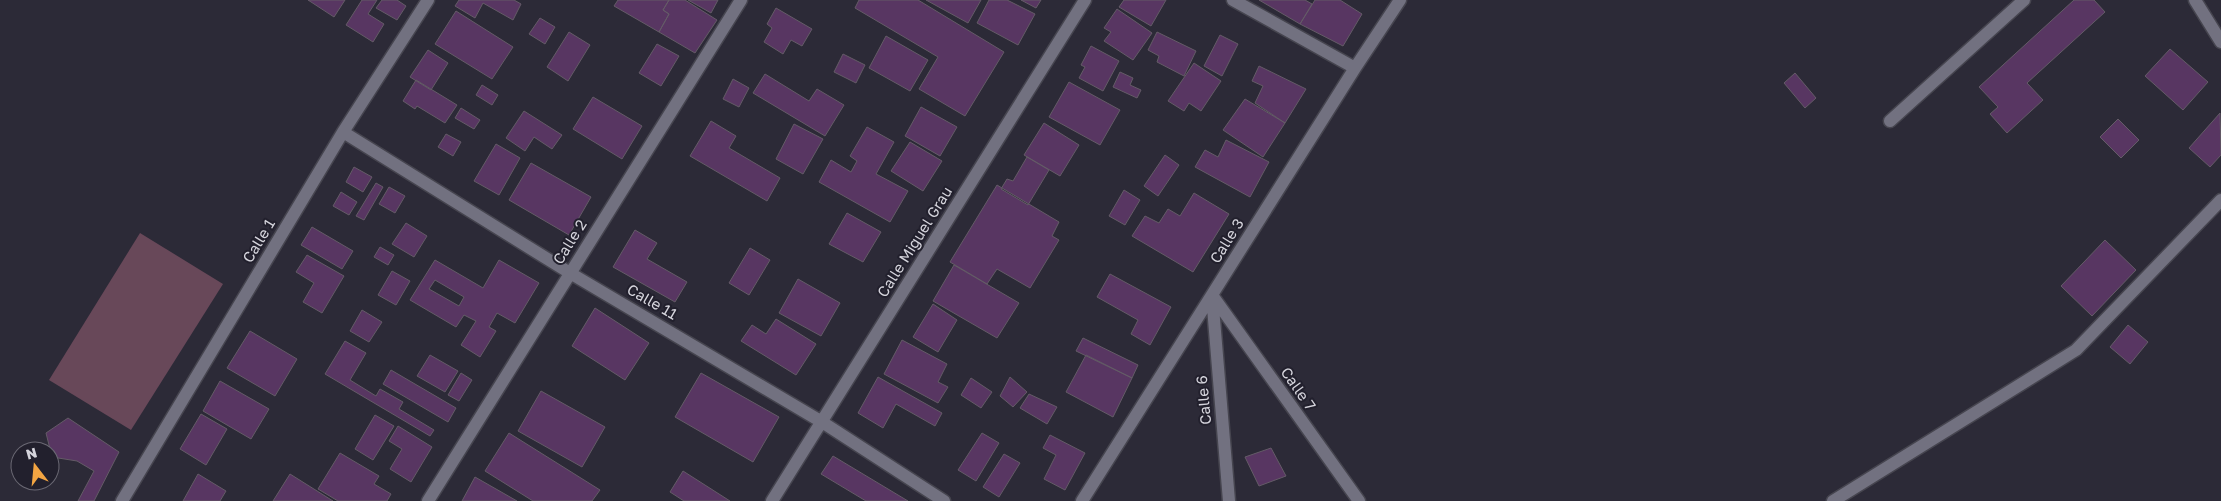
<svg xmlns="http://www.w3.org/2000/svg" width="2221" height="501" font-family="'Golos Text',sans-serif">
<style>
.green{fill:#684859}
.building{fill:#583662;stroke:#645b67;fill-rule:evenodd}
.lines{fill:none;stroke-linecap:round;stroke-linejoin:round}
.minor-casing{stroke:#46454f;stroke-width:15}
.minor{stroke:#727180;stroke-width:12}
.labels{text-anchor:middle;stroke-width:4;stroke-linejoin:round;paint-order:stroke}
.street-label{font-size:15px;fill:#d5d4dc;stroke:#22202d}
</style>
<rect width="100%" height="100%" fill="#2c2a37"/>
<path class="green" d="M 140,233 L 223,284 L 131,430 L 49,380 Z"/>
<path class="building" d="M 308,0 L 345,0 L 334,17 Z
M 362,0 L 377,0 L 368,14 L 384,24 L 373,42 L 346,25 Z
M 382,0 L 397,0 L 406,6 L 397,20 L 376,8 Z
M 459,0 L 514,0 L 521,4 L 513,20 L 483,3 L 475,18 L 455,6 Z
M 618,0 L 669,0 L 663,10 L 669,14 L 659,32 L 614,6 Z
M 669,0 L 685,0 L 717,20 L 695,53 L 659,32 L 669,14 L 663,10 Z
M 688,0 L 718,0 L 711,13 Z
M 859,0 L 918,0 L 1004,52 L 965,116 L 919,89 L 938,57 L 855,8 Z
M 926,0 L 981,0 L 968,23 Z
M 989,0 L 1007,0 L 1035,14 L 1018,45 L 977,23 Z
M 1021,0 L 1041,0 L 1036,8 Z
M 1124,0 L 1166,0 L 1151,26 L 1119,7 Z
M 1259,0 L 1305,0 L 1312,4 L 1300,24 Z
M 1315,0 L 1340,0 L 1362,14 L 1343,46 L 1300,24 Z
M 2074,0 L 2094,0 L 2105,12 L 2027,83 L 2043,100 L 2007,133 L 1990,114 L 1998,107 L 1979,87 Z
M 776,8 L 812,29 L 802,46 L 791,40 L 783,54 L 764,42 L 772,28 L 767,24 Z
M 1117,9 L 1152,33 L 1133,60 L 1104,41 L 1111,32 L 1104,28 Z
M 456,11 L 513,47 L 492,79 L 435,44 Z
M 540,18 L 555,27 L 545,44 L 529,34 Z
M 569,32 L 590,45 L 568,81 L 547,67 Z
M 1157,32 L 1196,51 L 1184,76 L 1157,62 L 1159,56 L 1148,50 Z
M 1220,35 L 1238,44 L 1222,76 L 1204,66 Z
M 886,36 L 928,60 L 910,91 L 869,68 Z
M 657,44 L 679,56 L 661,86 L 639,73 Z
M 1091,46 L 1119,61 L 1103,91 L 1079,78 L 1085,67 L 1081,65 Z
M 2170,49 L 2208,82 L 2183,110 L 2145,76 Z
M 428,50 L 448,63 L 431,90 L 410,77 Z
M 843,54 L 865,65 L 856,83 L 834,72 Z
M 1194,63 L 1221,81 L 1201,111 L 1189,103 L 1184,111 L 1168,101 Z
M 1259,66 L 1306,89 L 1285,123 L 1255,103 L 1263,86 L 1252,81 Z
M 1120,72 L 1133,78 L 1130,85 L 1141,90 L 1137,98 L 1113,87 Z
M 1795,73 L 1816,98 L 1805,108 L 1784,83 Z
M 765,74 L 809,101 L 817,89 L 844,105 L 825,136 L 753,93 Z
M 733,79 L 749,88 L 739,107 L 723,99 Z
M 416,80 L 457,105 L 445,123 L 417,106 L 415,109 L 403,101 Z
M 1069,82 L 1120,110 L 1100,145 L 1049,117 Z
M 482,85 L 498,95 L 492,105 L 476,95 Z
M 593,97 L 642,126 L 622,159 L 573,129 Z
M 1245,99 L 1285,123 L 1263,157 L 1223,130 Z
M 921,107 L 957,127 L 940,156 L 905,136 Z
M 461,108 L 480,120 L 474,129 L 455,118 Z
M 524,111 L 562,135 L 552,149 L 534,137 L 525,151 L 506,138 Z
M 2220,113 L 2221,155 L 2210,167 L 2189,148 Z
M 2118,119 L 2139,140 L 2121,158 L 2100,137 Z
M 711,121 L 736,136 L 729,148 L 780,178 L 767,201 L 690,156 Z
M 1044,123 L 1079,145 L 1060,176 L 1024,155 Z
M 794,124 L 823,139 L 803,174 L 776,159 Z
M 867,127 L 894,142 L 876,174 L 908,191 L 890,222 L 819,182 L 831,160 L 851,172 L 857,161 L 850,156 Z
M 446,134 L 461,142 L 453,156 L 438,147 Z
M 1226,140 L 1269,162 L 1250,197 L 1195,167 L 1205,150 L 1218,157 Z
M 910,142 L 942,161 L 923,191 L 891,171 Z
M 496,144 L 520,158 L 499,195 L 474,181 Z
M 1165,155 L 1179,165 L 1158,196 L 1144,186 Z
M 1027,157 L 1049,170 L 1028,205 L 1001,189 L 1007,179 L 1013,181 Z
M 531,163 L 591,197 L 569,235 L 509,200 Z
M 354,167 L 372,177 L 363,192 L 346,182 Z
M 376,183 L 383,187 L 364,220 L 356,216 Z
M 997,185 L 1059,222 L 1052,236 L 1059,240 L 1030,288 L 997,269 L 987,284 L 950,262 Z
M 389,187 L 405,196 L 395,213 L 379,204 Z
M 1124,190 L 1140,200 L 1125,225 L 1109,216 Z
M 341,192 L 357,202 L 349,215 L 333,206 Z
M 1194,193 L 1229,214 L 1193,272 L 1132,236 L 1145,216 L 1159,223 L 1168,209 L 1180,216 Z
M 847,213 L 881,232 L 863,262 L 829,244 Z
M 406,223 L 427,236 L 414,257 L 392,244 Z
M 312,227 L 353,251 L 342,269 L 301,245 Z
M 635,230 L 657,243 L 647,259 L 687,282 L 675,302 L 613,267 Z
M 2105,240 L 2136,270 L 2092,316 L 2061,286 Z
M 380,247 L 394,255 L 388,265 L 374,257 Z
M 750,248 L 770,260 L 749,295 L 729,283 Z
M 307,255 L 344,276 L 322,313 L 303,302 L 314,283 L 296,272 Z
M 435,260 L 483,288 L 499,260 L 539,283 L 515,323 L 497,313 L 489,327 L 496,331 L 480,357 L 461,345 L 476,321 L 464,315 L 456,327 L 410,300 ZM 435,280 L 464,297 L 459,306 L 429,289 Z
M 954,265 L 1019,303 L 997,338 L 933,301 Z
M 392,271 L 410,281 L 396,305 L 378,295 Z
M 1110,274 L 1171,307 L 1150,345 L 1131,334 L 1138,320 L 1097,297 Z
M 798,279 L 840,303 L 821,336 L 779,313 Z
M 933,304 L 957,320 L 938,352 L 913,337 Z
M 595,308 L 649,343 L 625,380 L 572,346 Z
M 362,310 L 382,322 L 369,342 L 350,331 Z
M 776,319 L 816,344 L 796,375 L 741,341 L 752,325 L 766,334 Z
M 2128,325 L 2148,342 L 2130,364 L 2110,347 Z
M 250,331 L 297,359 L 275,396 L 227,368 Z
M 1083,338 L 1138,365 L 1132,378 L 1076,351 Z
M 902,340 L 947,364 L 938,382 L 948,387 L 938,403 L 884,374 Z
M 345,341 L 366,353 L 350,380 L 376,396 L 380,389 L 403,402 L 399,409 L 434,430 L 430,436 L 325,374 Z
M 430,355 L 458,371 L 445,392 L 417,376 Z
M 1086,355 L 1132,378 L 1113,417 L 1066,392 Z
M 391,370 L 456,408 L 448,422 L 383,384 Z
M 461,373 L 472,380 L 459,401 L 448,395 Z
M 701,373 L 779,417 L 753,462 L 675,417 Z
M 878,377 L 942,413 L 935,426 L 896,404 L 883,428 L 858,413 Z
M 1010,377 L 1027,392 L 1013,407 L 1000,396 Z
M 971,378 L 992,392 L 981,408 L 961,395 Z
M 220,381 L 269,409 L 251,439 L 203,411 Z
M 541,391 L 605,427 L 582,467 L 518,431 Z
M 1029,394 L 1057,407 L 1047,424 L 1020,408 Z
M 201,414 L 227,429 L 206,465 L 180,449 Z
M 375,415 L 394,426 L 373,460 L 355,449 Z
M 68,418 L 119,452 L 94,501 L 78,501 L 94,471 L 77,461 L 52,457 L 46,433 Z
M 398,426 L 432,447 L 411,482 L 390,469 L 402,449 L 389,441 Z
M 509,433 L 600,490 L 592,501 L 533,501 L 485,471 Z
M 982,433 L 999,443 L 976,481 L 958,470 Z
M 1050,435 L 1085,453 L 1065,490 L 1044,479 L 1056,455 L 1043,448 Z
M 1271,448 L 1286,476 L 1259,486 L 1245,457 Z
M 340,453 L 379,476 L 374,484 L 391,494 L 387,501 L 338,501 L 318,489 Z
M 1004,454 L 1020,463 L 999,497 L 983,487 Z
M 833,456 L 908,501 L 866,501 L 821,474 Z
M 683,471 L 730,501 L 684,501 L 670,492 Z
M 198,474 L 226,491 L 220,501 L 183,501 Z
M 290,474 L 333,501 L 273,501 Z
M 475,477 L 517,501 L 462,501 Z"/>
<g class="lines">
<g class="minor-casing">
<path id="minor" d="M 1233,0 L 1355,68
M 2195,0 L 2221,42
M 1890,121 L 2024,0
M 343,132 L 570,273 L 822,422 L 944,501
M 1212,295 L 1359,501
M 1212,295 L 1229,501
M 122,501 L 343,132 L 428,0
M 428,501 L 741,0
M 772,501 L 1085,0
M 1082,501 L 1355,68 L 1400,0
M 1833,501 L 2076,350 L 2221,200"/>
</g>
<use href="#minor" class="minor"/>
</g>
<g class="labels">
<g class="street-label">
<text transform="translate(259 241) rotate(-59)" y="5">Calle 1</text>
<text transform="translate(1227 241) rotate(-58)" y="5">Calle 3</text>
<text transform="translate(570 242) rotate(-58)" y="5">Calle 2</text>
<text transform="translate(915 242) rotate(-58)" y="5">Calle Miguel Grau</text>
<text transform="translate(652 302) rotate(30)" y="5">Calle 11</text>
<text transform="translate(1298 389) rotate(55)" y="5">Calle 7</text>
<text transform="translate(1204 400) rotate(-95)" y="5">Calle 6</text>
</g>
</g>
<g transform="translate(35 466) rotate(344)"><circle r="24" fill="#22202d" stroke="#6a6873"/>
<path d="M0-4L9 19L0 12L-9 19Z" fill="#f3a542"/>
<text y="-8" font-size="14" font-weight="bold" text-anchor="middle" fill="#d5d4dc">N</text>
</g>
</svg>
